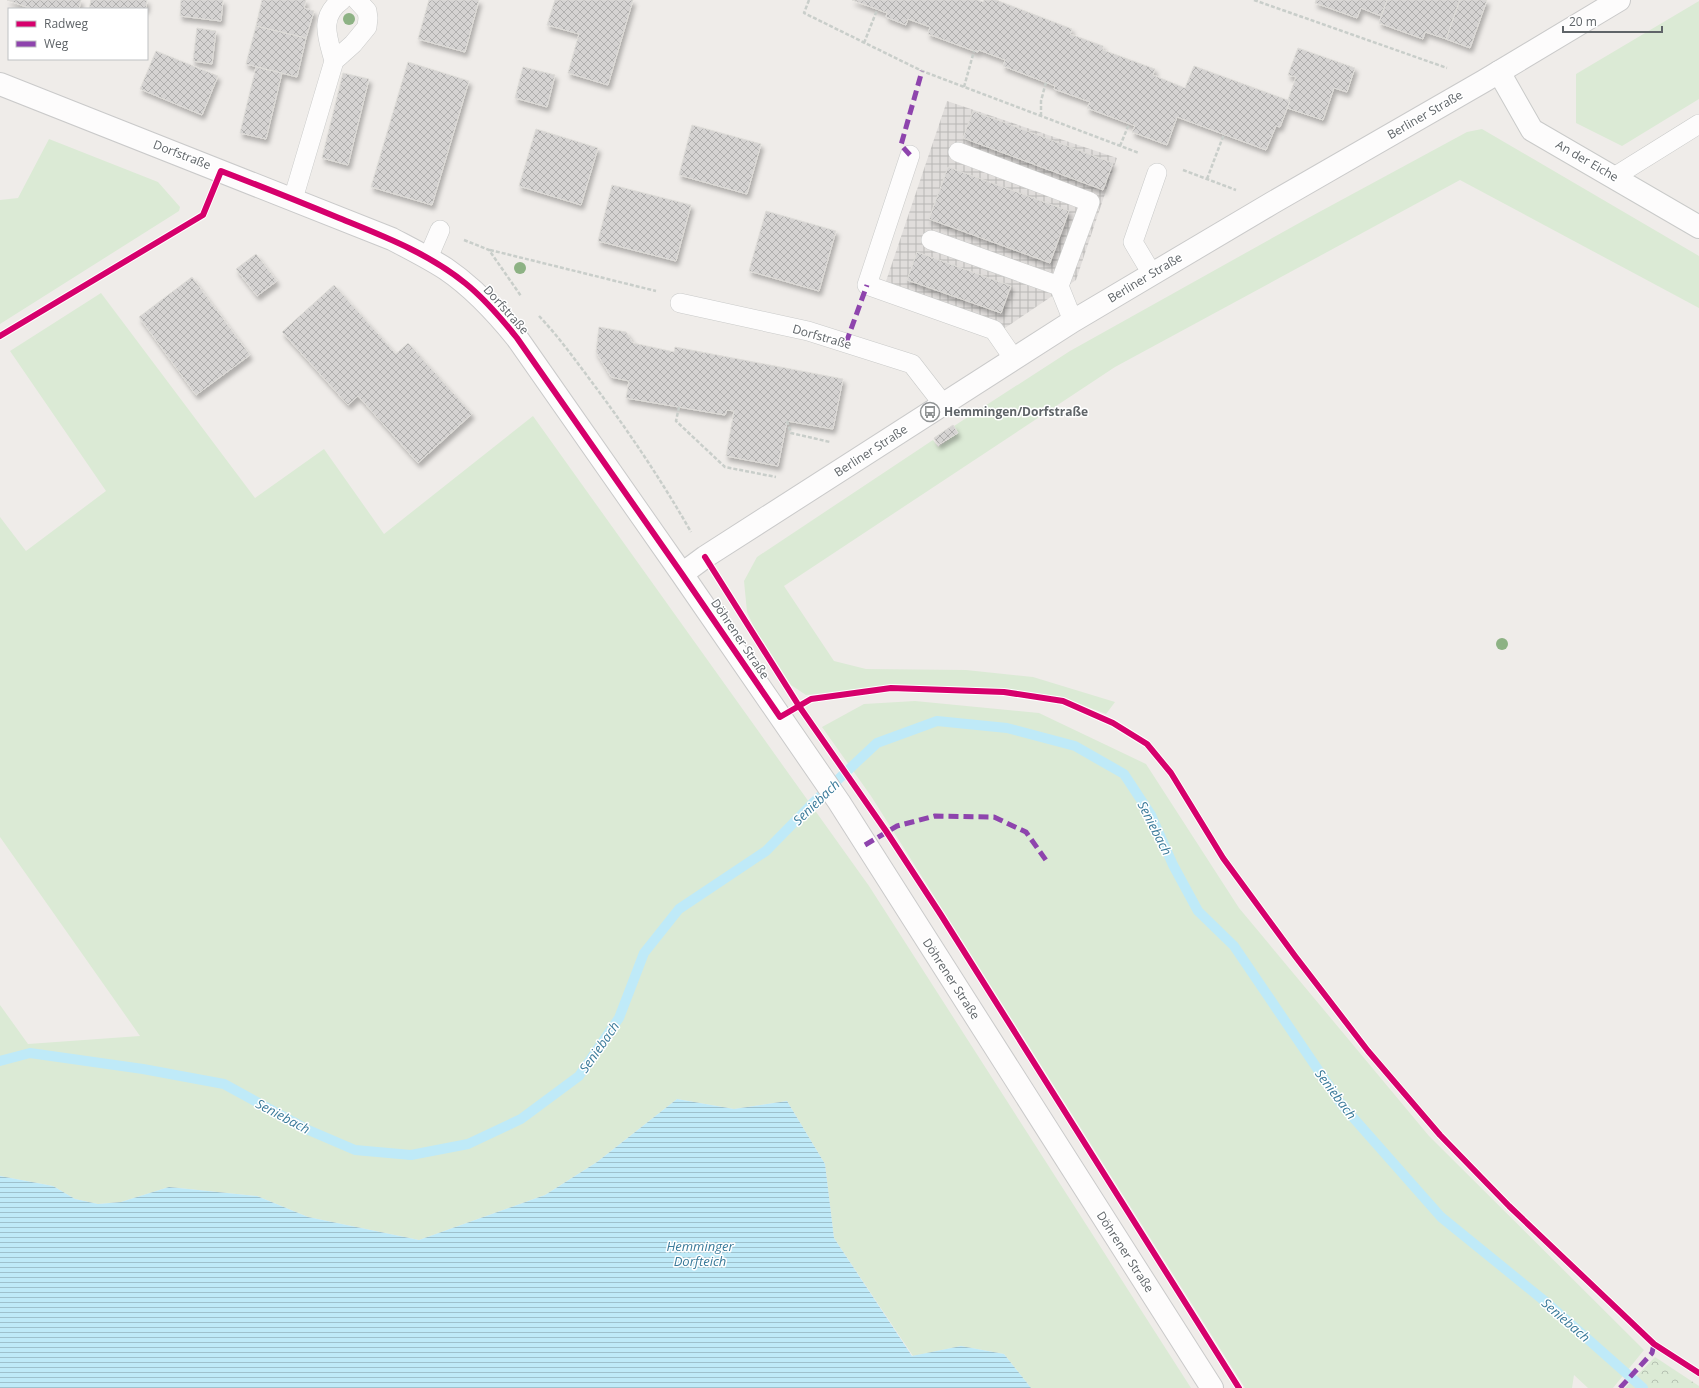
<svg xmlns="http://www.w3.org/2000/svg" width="1699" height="1388" font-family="'Open Sans',sans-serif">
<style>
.industrial{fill:url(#industrial-grid)}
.green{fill:#dbead5}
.forest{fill:url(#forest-crowns)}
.water{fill:url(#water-rules)}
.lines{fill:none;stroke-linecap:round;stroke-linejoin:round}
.stream{stroke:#bfeaf8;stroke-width:10}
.building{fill:url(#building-cross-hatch);stroke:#dedcd8;filter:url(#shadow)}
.lane-casing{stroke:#c9cac9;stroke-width:20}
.street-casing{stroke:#c9cac9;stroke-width:24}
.secondary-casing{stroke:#cacaca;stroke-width:24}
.path{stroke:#c9ceca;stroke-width:2.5;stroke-dasharray:4 2;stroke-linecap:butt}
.lane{stroke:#fdfcfc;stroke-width:19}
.street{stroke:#fdfcfc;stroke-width:22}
.secondary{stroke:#fdfcfc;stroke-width:22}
.quiet{stroke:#8e44ad;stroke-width:5;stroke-dasharray:10 5;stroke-linecap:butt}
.cycleway-casing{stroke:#fff;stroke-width:8}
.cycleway{stroke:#d6006c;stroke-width:6}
.tree{fill:#8db284}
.labels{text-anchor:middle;stroke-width:3;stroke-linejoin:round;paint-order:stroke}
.street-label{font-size:12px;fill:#5f6468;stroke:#fff}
.poi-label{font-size:12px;font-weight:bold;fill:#5f6468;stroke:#fff;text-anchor:start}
.water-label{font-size:13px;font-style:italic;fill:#3a7a9a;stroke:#fff}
</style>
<defs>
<pattern id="industrial-grid" width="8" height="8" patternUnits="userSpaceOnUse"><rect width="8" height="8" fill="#e0dddb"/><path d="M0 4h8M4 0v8" fill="none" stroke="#b9b7b5"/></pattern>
<pattern id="forest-crowns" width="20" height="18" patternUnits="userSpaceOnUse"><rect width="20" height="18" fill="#dbead5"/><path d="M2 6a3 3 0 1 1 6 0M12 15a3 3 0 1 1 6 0" fill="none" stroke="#b5c1b1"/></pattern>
<pattern id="water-rules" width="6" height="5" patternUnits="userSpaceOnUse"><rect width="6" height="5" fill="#bfeaf8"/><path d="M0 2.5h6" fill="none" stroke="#9ec1cd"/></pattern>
<pattern id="building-cross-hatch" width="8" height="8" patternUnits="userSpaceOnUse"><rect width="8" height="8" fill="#d5d3d2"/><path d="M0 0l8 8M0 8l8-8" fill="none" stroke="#b0afae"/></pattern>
<filter id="shadow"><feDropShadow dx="2.5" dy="4.5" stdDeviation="2" flood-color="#0004"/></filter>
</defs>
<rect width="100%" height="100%" fill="#efece9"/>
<path class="industrial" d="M 947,101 L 1117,158 L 1076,280 L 1002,330 L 883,290 Z"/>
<path class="green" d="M 1699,1 L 1699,99 L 1622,146 L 1576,123 L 1576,74 Z
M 1482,129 L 1699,256 L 1699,308 L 1460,180 L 1115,367 L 784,586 L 834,661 L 866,669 L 966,670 L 1033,677 L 1115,702 L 1106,714 L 1062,697 L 1026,692 L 972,688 L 890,687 L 806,695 L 791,685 L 754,627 L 747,612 L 744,581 L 757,557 L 933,440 L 938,447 L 958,433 L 954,426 L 1070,351 L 1310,217 L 1467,132 Z
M 49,139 L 158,182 L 180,207 L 179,211 L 0,324 L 0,200 L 18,198 Z
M 101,293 L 255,498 L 324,449 L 384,534 L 533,416 L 869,886 L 1191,1388 L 1031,1388 L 1004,1354 L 961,1346 L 913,1356 L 834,1238 L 825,1164 L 787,1101 L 734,1109 L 677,1099 L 597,1162 L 545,1195 L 419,1240 L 308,1217 L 257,1196 L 169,1187 L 121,1202 L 98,1204 L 75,1199 L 53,1186 L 0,1176 L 0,1005 L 28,1044 L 140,1036 L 0,837 L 0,517 L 26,551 L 106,491 L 10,351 Z
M 915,701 L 1039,713 L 1146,764 L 1239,908 L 1429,1136 L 1644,1350 L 1613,1388 L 1588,1388 L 1574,1375 L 1572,1388 L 1245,1388 L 871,796 L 822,727 L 864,704 Z"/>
<path class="forest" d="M 1655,1357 L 1699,1386 L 1699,1388 L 1625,1388 Z"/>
<path class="water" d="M 677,1099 L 734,1109 L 787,1101 L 825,1164 L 834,1238 L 912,1356 L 961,1346 L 1004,1354 L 1031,1388 L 0,1388 L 0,1176 L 53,1186 L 75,1199 L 98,1204 L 121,1202 L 169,1187 L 257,1196 L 308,1217 L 419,1240 L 545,1195 L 597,1162 Z"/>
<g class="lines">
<path class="stream" d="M 0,1061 L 30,1053 L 143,1069 L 224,1084 L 306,1129 L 355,1150 L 411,1155 L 468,1144 L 521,1119 L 579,1076 L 619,1018 L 644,953 L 679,909 L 766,851 L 812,804 L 877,743 L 937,721 L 1007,728 L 1075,746 L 1124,774 L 1151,815 L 1173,865 L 1198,911 L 1234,946 L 1342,1105 L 1441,1217 L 1547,1303 L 1643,1388"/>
</g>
<path class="building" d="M 7,0 L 81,0 L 79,9 L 32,9 Z
M 91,0 L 147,0 L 146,9 L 89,9 Z
M 181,0 L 223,0 L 221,21 L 180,16 Z
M 262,0 L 306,0 L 304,8 L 314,11 L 306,38 L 256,26 Z
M 429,0 L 479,0 L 465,52 L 418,39 Z
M 555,0 L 633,0 L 608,85 L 568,73 L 579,34 L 547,25 Z
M 852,0 L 977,0 L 983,2 L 984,0 L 996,0 L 1072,29 L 1070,34 L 1103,46 L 1103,50 L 1155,69 L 1153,75 L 1185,88 L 1194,66 L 1290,101 L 1280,127 L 1276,126 L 1266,150 L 1177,117 L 1167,145 L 1132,132 L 1135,126 L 1087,108 L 1090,102 L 1054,89 L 1055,86 L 1003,66 L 1005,60 L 979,50 L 978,52 L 974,51 L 928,34 L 930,27 L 908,19 L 906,25 L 886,17 L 887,13 Z
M 1316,0 L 1387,0 L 1381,16 L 1361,8 L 1357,18 L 1315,3 Z
M 1387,0 L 1460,0 L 1446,39 L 1425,32 L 1423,39 L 1379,23 Z
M 1460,0 L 1487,0 L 1470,48 L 1446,39 Z
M 256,26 L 306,38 L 297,77 L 246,64 Z
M 197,28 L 216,31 L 212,64 L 193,61 Z
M 1298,48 L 1355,68 L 1347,92 L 1334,88 L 1323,120 L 1287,108 L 1290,101 L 1288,100 L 1296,77 L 1288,75 Z
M 156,51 L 218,76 L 202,115 L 140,89 Z
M 408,62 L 469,81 L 432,205 L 371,187 Z
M 256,67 L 282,73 L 266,139 L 240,133 Z
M 523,67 L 555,75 L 547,107 L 515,98 Z
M 343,73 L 369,79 L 348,165 L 322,158 Z
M 973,111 L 1113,163 L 1103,190 L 963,138 Z
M 692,125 L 761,144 L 747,194 L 679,175 Z
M 536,129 L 598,148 L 581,205 L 519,186 Z
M 948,167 L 1069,211 L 1050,263 L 929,219 Z
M 612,185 L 691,205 L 676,261 L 598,241 Z
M 766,211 L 836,231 L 819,291 L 749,271 Z
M 917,252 L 1011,286 L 1001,313 L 907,280 Z
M 256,254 L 277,281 L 257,296 L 236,269 Z
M 192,277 L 250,355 L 196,395 L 139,317 Z
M 334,285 L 396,354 L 408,343 L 472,414 L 418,463 L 358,396 L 348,405 L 282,332 Z
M 599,327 L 626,332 L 633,343 L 674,352 L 675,347 L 843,379 L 833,429 L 787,421 L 778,466 L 726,456 L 734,411 L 727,410 L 725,415 L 626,398 L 629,381 L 611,377 L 596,352 Z
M 953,425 L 958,433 L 938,445 L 934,438 Z"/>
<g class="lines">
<g class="lane-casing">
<path id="lane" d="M 334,61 C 328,38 318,17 342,0
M 958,152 L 1090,202 L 1059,286
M 910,155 L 867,285 L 994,330 L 1014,359
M 1614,177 L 1699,124
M 293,199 L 334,61 L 353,44 L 367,27 L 368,18 L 367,11 L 357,0
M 931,240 L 1059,286 L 1073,321
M 428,258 L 440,230
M 1152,274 L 1133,242 L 1157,173
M 680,303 L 808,331 L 912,364 L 943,404"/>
</g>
<g class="street-casing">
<path id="street" d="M 1499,72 L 1532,130 L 1699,227"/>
</g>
<g class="secondary-casing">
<path id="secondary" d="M 0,84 L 392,239 C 411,249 429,258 446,269 C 474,288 496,312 517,338 L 682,574 L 839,802 L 1212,1388
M 682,574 L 705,557 L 1073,321 L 1272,203 L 1484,81 L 1619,0"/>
</g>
<path class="path" d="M 809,0 L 804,13 L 922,71 L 1139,153
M 1254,0 L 1447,68
M 864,43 L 877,10
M 964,87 L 974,51
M 1041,116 L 1041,101 L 1046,82
M 1120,146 L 1129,124
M 1183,170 L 1236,190
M 1207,179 L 1224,134
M 464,240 L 489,250 L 521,296
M 490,250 L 656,291
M 539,316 C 559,337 576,361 594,385 C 629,432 662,481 691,532
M 679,407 L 676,421 L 725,467 L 776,477
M 787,421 L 791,433 L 830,442"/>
<use href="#lane" class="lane"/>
<use href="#street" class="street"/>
<use href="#secondary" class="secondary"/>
<path class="quiet" d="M 910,155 L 901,145 L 922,71
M 846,343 L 867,285
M 865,845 L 897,826 L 935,816 L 994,817 L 1026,832 L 1048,863
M 1620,1388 L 1652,1353 L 1654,1344"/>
<g class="cycleway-casing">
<path id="cycleway" d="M 0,336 L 203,215 L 221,171 C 260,186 300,202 339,218 C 383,236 428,253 465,283 C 485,299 501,318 517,338 L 682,574 L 780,717 L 811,699 L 891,688 L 1004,692 L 1063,701 L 1113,723 L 1147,744 L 1171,773 L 1223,858 L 1295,956 L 1368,1051 L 1440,1135 L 1509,1206 L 1654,1344 L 1699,1373
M 705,557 L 799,706 L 886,831 L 941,915 L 1239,1388"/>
</g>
<use href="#cycleway" class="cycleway"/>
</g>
<g class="tree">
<circle cx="349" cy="19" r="6"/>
<circle cx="520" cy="268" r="6"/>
<circle cx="1502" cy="644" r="6"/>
</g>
<defs>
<g id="bus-ring" transform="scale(1)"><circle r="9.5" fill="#fff" stroke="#919495" stroke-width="1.5"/><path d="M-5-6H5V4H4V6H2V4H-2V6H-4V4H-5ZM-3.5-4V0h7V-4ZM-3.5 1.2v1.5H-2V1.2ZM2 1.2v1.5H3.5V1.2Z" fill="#919495"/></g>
</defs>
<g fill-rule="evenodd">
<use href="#bus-ring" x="930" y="412"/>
</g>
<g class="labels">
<g class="street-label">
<text transform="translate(1425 115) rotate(-30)" y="4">Berliner Straße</text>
<text transform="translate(182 155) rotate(21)" y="4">Dorfstraße</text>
<text transform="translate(1587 161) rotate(30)" y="4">An der Eiche</text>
<text transform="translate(1145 278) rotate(-31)" y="4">Berliner Straße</text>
<text transform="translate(506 310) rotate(48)" y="4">Dorfstraße</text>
<text transform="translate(822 337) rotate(16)" y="4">Dorfstraße</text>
<text transform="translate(871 451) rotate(-33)" y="4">Berliner Straße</text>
<text transform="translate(740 639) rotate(56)" y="4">Döhrener Straße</text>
<text transform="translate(951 979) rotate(57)" y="4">Döhrener Straße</text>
<text transform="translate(1125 1252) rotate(57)" y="4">Döhrener Straße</text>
</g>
<g class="poi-label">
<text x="944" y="416">Hemmingen/Dorfstraße</text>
</g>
<g class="water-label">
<text transform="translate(816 802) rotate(-44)" y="5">Seniebach</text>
<text transform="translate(1155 828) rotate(63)" y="5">Seniebach</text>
<text transform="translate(599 1047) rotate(-55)" y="5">Seniebach</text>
<text transform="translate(1336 1094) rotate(53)" y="5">Seniebach</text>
<text transform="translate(283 1116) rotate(28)" y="5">Seniebach</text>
<text x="700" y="1251">Hemminger<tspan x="700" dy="15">Dorfteich</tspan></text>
<text transform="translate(1566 1320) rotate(41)" y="5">Seniebach</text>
</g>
</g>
<rect x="8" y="8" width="140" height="52" fill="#ffffff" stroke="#bfc1c3"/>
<rect x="16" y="21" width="20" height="6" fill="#d6006c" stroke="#bfc1c3"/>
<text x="44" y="28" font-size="12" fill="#5f6468">Radweg</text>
<rect x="16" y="41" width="20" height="6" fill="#8e44ad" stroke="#bfc1c3"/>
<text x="44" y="48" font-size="12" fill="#5f6468">Weg</text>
<path d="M1563 26v6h99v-6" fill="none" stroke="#5f6468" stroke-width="2"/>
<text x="1569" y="26" font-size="12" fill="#5f6468" stroke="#ffffff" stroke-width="3" paint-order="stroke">20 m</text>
</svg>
